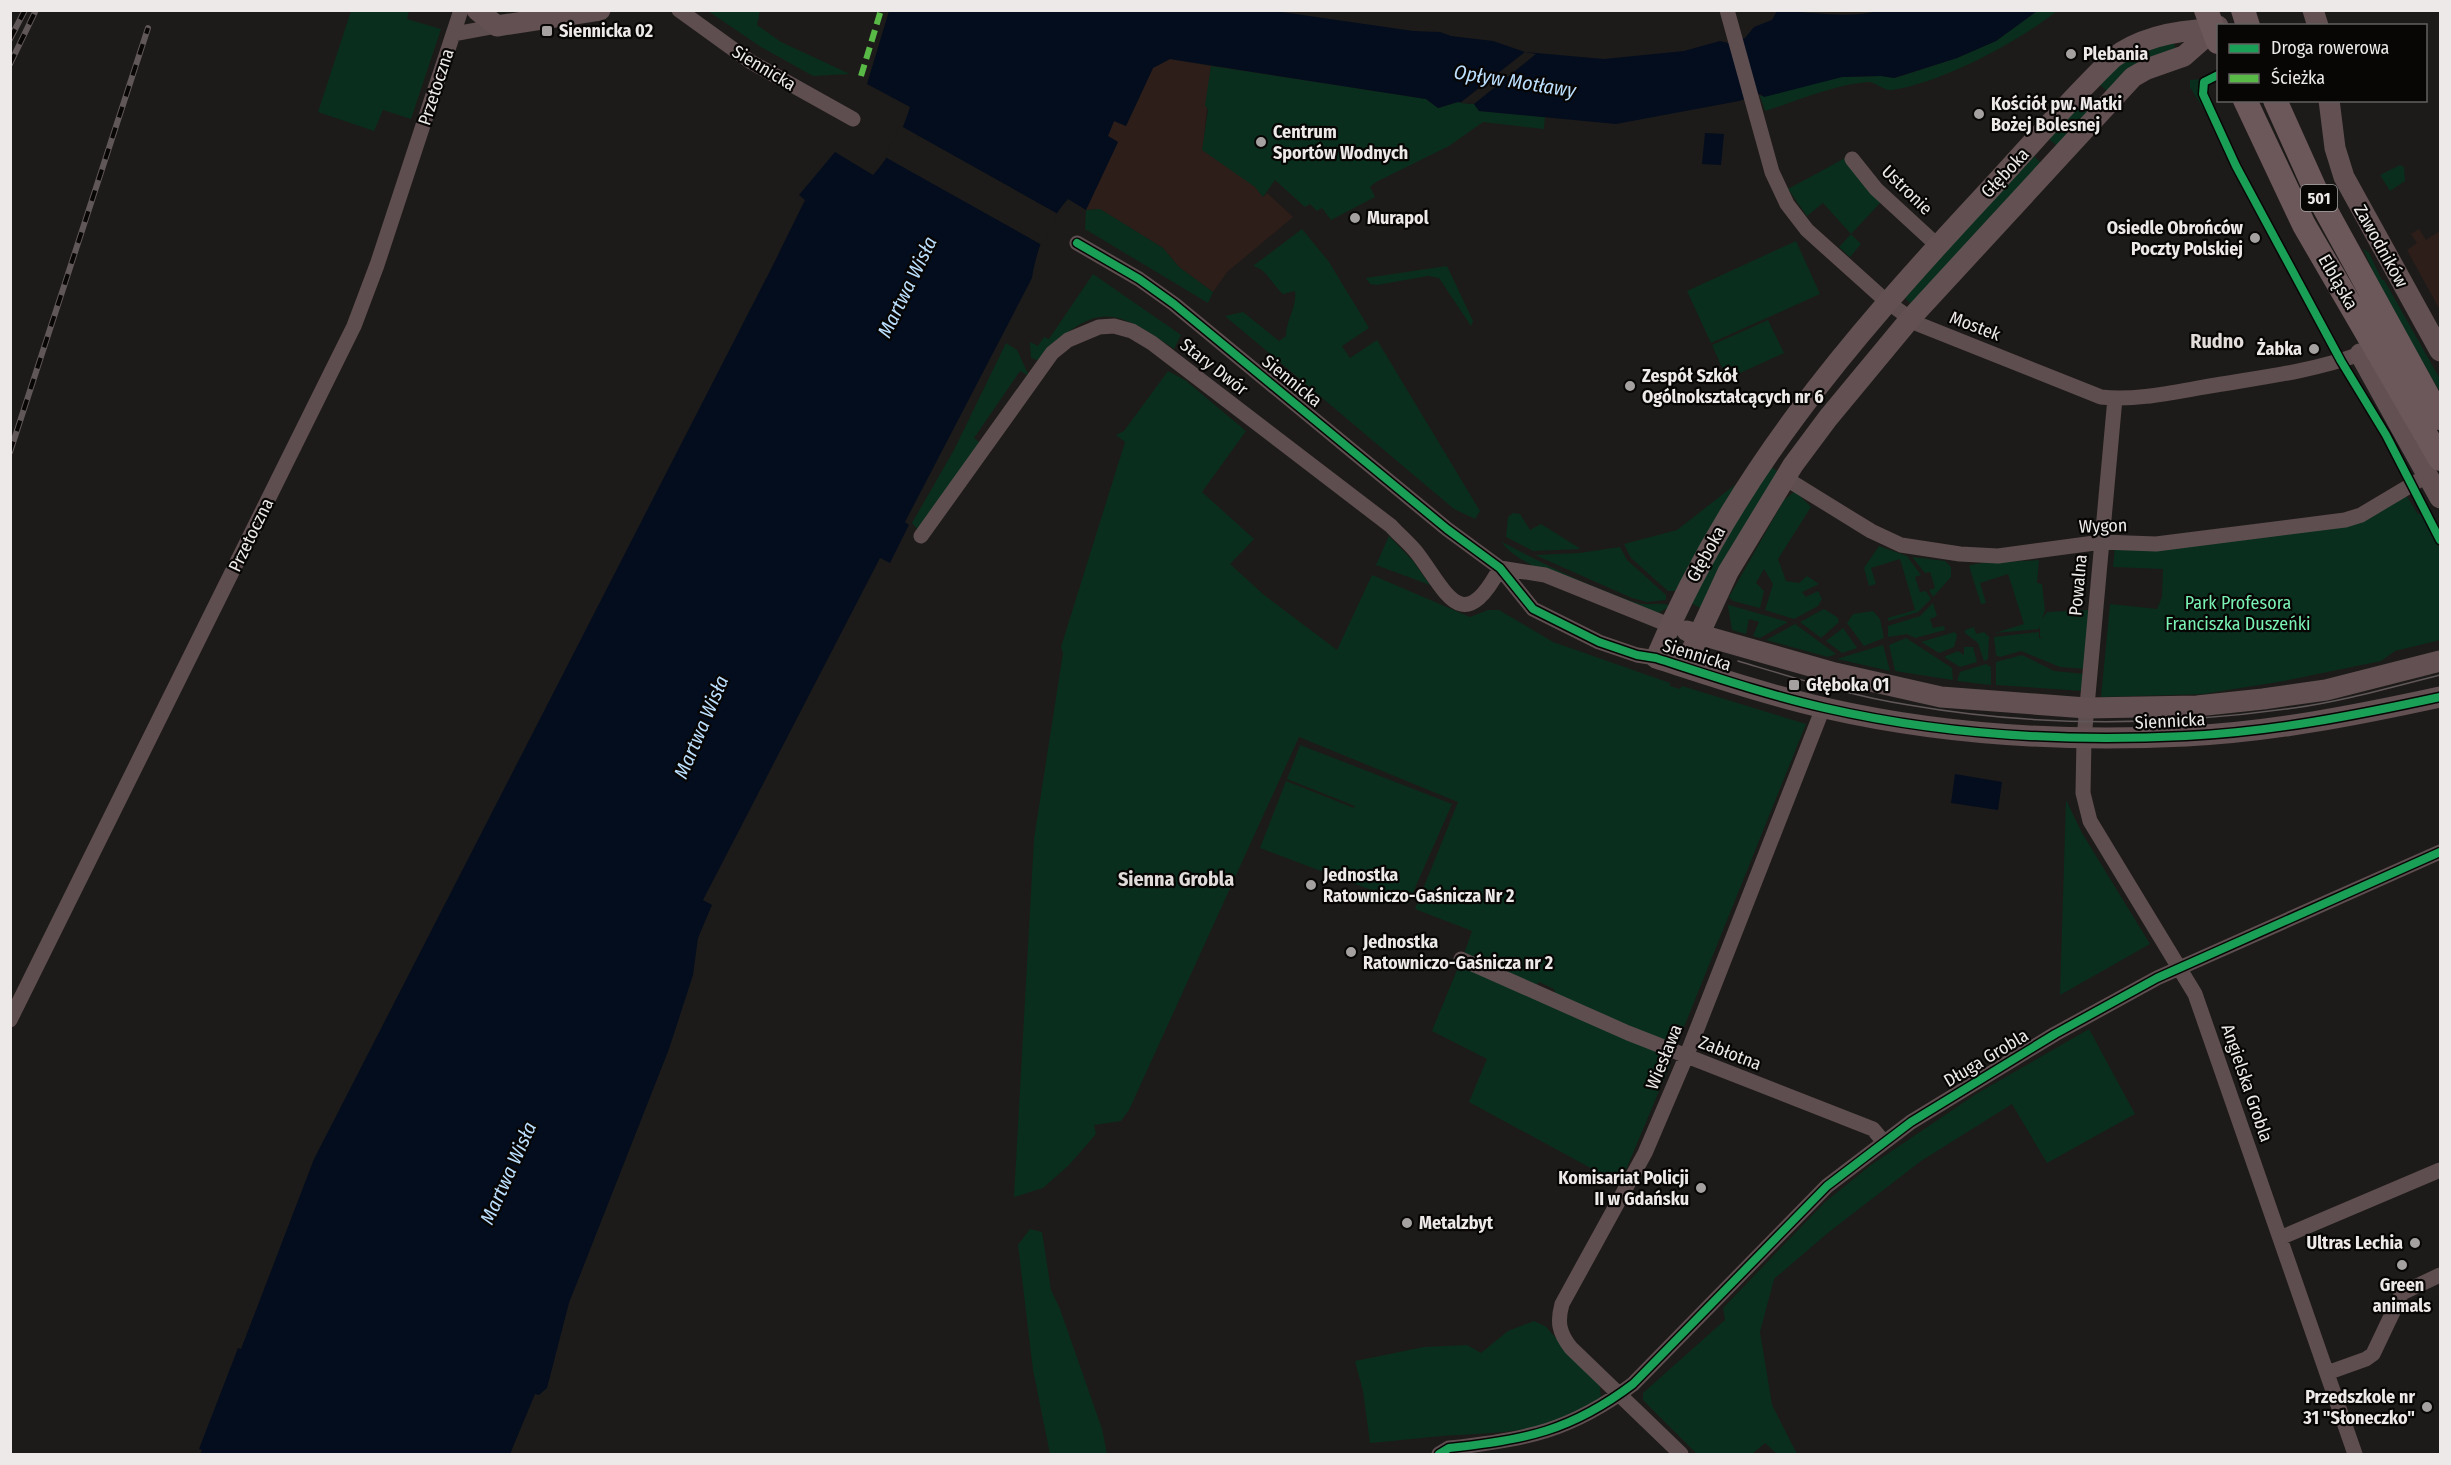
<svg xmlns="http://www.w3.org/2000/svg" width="2451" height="1465" font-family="'Fira Sans Condensed',sans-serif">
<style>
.commercial{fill:#2d1e19}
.green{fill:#0a2e1d}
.water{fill:#030d1d}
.pier{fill:#1d1b19}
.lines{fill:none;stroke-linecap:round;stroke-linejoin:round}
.street{stroke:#5f4e50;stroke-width:15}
.secondary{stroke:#625052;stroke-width:21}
.primary{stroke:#6c575a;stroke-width:24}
.tram{stroke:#605759;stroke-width:1.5}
.rail-casing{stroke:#605759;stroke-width:6}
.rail{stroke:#070605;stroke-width:4;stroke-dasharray:11;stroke-linecap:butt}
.quiet{stroke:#58b947;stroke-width:6;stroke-dasharray:12 6;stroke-linecap:butt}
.cycleway-casing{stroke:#070605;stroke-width:11}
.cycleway{stroke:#1a9f57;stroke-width:8}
.poi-dot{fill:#a4a1a0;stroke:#070605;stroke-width:2}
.labels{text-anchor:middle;stroke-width:4.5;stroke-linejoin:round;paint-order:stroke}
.shield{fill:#070605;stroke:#a7a5a4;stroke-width:1.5}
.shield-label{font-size:16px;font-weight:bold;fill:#ece9e8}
.poi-label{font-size:18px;font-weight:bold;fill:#ece9e8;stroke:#070605;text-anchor:start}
.street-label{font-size:18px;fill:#ece9e8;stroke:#070605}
.park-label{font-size:18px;fill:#79f2b4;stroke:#070605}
.water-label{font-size:20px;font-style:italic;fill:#bcdffe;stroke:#070605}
.neighbourhood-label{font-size:20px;font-weight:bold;fill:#e1dcd9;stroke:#070605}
</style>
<rect width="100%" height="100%" fill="#1d1b19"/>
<path class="commercial" d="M 1170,59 L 1211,66 L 1203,148 L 1255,187 L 1263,197 L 1267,193 L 1293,217 L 1227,272 L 1213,292 L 1179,267 L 1163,248 L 1100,209 L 1086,210 L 1118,142 L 1108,136 L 1114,121 L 1126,126 L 1153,68 Z
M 2419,229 L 2426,240 L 2440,231 L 2440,310 L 2407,250 L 2417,243 L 2411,234 Z"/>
<path class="green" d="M 351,11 L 409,11 L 407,19 L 441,29 L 411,119 L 383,110 L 374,131 L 318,112 Z
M 708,11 L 760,11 L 757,25 L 781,42 L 850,74 L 813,76 L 761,47 Z
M 2037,11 L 2057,11 C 2018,42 1942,83 1892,90 C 1883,91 1875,81 1867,82 C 1833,85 1797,101 1765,111 L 1760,96 L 1842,77 L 1881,76 L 1895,78 L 1957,58 L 1996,41 Z
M 2173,40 L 2176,50 L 2108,92 L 2097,82 L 2124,59 Z
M 1211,66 L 1426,99 L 1438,108 L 1458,102 L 1474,104 L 1479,111 L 1545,117 L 1544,129 L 1483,122 L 1449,146 L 1376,182 L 1370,187 L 1375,197 L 1331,220 L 1322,208 L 1317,211 L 1310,204 L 1305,207 L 1275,180 L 1263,197 L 1255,187 L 1202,150 L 1208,110 L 1205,105 Z
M 2201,79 L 2201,96 L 2225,145 L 2190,87 L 2190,80 Z
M 2088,92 L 2100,102 L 2058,147 L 2047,137 Z
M 2031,153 L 2043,165 L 1912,305 L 1902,295 Z
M 1847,157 L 1882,201 L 1851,234 L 1861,244 L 1850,257 L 1839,247 L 1851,234 L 1823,203 L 1807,216 L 1788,189 Z
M 2400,165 L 2404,167 L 2405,181 L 2390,191 L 2380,175 Z
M 2244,184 L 2309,305 L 2307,306 L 2242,186 Z
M 1100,209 L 1163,248 L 1179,267 L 1213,292 L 1208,303 L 1085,229 L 1086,210 Z
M 1302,229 L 1329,262 L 1369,328 L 1342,346 L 1350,358 L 1377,340 L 1480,511 L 1475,519 L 1454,509 L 1225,316 L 1243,312 L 1279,341 L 1286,336 C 1286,319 1297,309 1295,291 L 1283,294 C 1272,285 1267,269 1253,266 Z
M 1796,241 L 1820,294 L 1711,343 L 1687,291 Z
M 2363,248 L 2369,253 L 2382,280 L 2384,280 L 2440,379 L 2440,392 L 2381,290 Z
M 1447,266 L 1473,321 L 1471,326 L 1439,278 L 1428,276 L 1377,285 L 1370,284 L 1366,278 Z
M 1093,274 L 1181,335 L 1174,349 C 1110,304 1094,304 1037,360 L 1031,358 L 1030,342 L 1038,346 L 1044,337 L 1049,339 Z
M 1768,320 L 1784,353 L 1727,379 L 1712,345 Z
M 1006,343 L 1017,350 L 1029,376 L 1020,371 L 974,438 L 982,444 L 917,529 L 912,523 L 954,450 Z
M 1168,371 L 1185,380 L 1246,431 L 1202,492 L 1254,539 L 1230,564 L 1264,595 L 1337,650 L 1372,575 L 1470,617 L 1488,610 L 1499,610 L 1553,642 L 1670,683 L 1670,686 L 1680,689 L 1682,686 L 1806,724 L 1678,1042 L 1669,1044 L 1555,993 L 1554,989 L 1539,982 L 1536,985 L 1464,954 L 1472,931 L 1415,909 L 1458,802 L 1299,737 L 1129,1110 L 1121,1121 L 1094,1125 L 1096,1134 L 1069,1165 L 1043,1188 L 1014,1197 L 1034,839 L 1063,653 L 1061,647 L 1125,442 L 1116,435 L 1124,431 Z
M 1767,464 L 1780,473 L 1702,609 L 1687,601 Z
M 1736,484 L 1675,591 L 1668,591 L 1631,558 L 1624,544 L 1677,530 Z
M 1795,491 L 1811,507 L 1778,559 L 1786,581 L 1799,583 L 1807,576 L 1819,584 L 1802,592 L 1806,597 L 1818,591 L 1822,599 L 1818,606 L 1794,619 L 1765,610 L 1773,584 L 1764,569 L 1756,583 L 1764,591 L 1760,608 L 1733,601 L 1729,597 L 1784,500 Z
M 2406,495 L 2418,514 L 2421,514 L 2440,549 L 2440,640 L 2395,651 L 2381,661 L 2284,681 L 2203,694 L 2101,697 L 2110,604 L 2157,609 L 2162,597 L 2163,569 L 2113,567 L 2115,548 L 2316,526 Z
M 1513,513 L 1520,514 L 1530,530 L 1541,524 L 1581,549 L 1533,551 L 1506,537 L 1508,517 Z
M 1389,536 L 1413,561 L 1430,585 L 1376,565 Z
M 1502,542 C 1545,565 1588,586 1634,602 C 1646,607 1660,601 1670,606 L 1657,614 C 1624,602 1518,570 1502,542 Z
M 1879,546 L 1907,556 L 1921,575 L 1915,577 L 1920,592 L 1926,591 L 1931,599 L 1918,612 L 1888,621 L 1888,618 L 1915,610 L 1900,559 L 1871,568 L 1876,584 L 1869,586 L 1864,568 Z
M 1620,547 L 1627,560 L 1666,595 L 1666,600 L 1647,602 L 1632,598 L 1535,555 L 1579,553 Z
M 1912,557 L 1945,561 L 1951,567 L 1951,577 L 1933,597 L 1929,590 L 1935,588 L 1930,572 L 1925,573 Z
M 2039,560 L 2037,583 L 2042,584 L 2045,610 L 2039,629 L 1995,633 L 2024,624 L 2008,574 L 1980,583 L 1986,603 L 1981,604 L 1969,566 C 1976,561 2026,562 2039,560 Z
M 1933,603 L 1937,616 L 1930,619 L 1933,628 L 1944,626 L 1945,630 L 1915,638 L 1907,634 L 1888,637 L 1888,626 L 1920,616 Z
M 1728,606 L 1729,605 L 1788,622 L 1760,638 L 1753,636 L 1759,622 L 1749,619 L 1746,634 L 1732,630 Z
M 1824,609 L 1837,617 L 1839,622 L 1821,638 L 1800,622 Z
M 2089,610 L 2084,669 L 2060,667 L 2021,651 L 2000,657 L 1996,655 L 1994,637 L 2039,632 L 2039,638 L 2043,638 L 2040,637 L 2040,622 L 2047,612 Z
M 1873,611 L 1880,619 L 1884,638 L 1864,646 L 1847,623 L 1853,614 Z
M 1795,624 L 1836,654 L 1828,657 L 1766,640 Z
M 1974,627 L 1976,634 L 1984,632 L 1989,637 L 1988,659 L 1984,661 L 1978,643 L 1965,633 L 1965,630 Z
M 1843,628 L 1857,648 L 1842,653 L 1826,641 Z
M 1955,632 L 1957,636 L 1954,647 L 1939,653 L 1921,642 Z
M 1906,638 L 1952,668 L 1953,680 L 1895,671 L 1889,645 Z
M 1883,645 L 1890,671 L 1837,659 Z
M 1964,647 L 1973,647 L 1977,662 L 1960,667 L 1944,657 L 1958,651 L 1964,655 Z
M 2022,655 L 2054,671 L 2084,674 L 2083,691 L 1996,685 L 1996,662 Z
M 1986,664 L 1991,667 L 1991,685 L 1957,681 L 1960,672 Z
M 1300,745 L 1452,804 L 1408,904 L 1260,848 L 1286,781 L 1354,808 L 1355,806 L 1287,779 Z
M 2066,800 L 2082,833 L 2150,944 L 2060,995 Z
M 1459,965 L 1666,1053 L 1670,1058 L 1670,1065 L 1620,1184 L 1469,1102 L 1487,1059 L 1432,1031 Z
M 2089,1029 L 2135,1114 L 2047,1163 L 2012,1104 L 1921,1161 L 1829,1232 L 1774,1279 L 1760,1332 L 1772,1405 L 1797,1454 L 1777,1454 L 1765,1443 L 1752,1454 L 1697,1454 L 1643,1400 L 1643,1393 L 1725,1320 L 1723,1308 L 1825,1202 L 1871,1165 L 1976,1094 Z
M 1030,1229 L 1042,1232 L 1051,1290 L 1060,1309 L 1102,1429 L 1107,1454 L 1050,1454 L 1033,1370 L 1018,1245 Z
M 1534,1321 L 1545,1326 L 1596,1381 L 1600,1387 L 1601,1398 C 1556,1430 1511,1432 1459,1435 C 1429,1436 1400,1441 1370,1443 L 1363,1391 L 1355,1361 L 1424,1347 L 1467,1345 L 1481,1353 L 1508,1331 Z"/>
<path class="water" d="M 1882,10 L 2037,11 L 1996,41 L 1957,58 L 1894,78 L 1881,76 L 1842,77 L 1764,97 L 1760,94 L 1739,101 L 1616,124 L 1479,111 L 1474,104 L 1458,102 L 1438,108 L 1426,99 L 1170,59 L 1153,68 L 1126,126 L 1114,121 L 1108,136 L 1118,142 L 1086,210 L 1068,199 C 1048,222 1037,246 1032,278 L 905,522 L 909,525 L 890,563 L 880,558 L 703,900 L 712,905 L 698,938 L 693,975 L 669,1049 L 569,1303 L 547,1388 L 539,1395 L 535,1394 L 510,1454 L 200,1454 L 202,1450 L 199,1449 L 238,1348 L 241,1349 L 314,1159 L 772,267 L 805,200 L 799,195 L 835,152 L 873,175 C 891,155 902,133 910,107 L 867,84 L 889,11 L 1275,11 L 1413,31 L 1440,32 L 1451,36 L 1493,41 L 1525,52 L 1604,59 L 1684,51 L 1720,41 L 1728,43 L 1745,38 L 1754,27 L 1772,20 L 1777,11 C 1813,11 1847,20 1882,10 Z
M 1705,133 L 1724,134 L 1721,165 L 1702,164 Z
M 1955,774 L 2002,782 L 1998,810 L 1951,803 Z"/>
<path class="pier" d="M 1525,52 L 1536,54 L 1474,104 L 1460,103 Z
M 901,126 L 1058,214 L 1042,245 L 885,157 Z"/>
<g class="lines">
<path class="street" d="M 679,10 L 751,62 L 853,119
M 1727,10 L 1772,172 L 1787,204 L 1807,230 L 1886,301 L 1918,324 L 2101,397 C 2139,401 2178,391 2216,385 C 2264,377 2313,371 2360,354
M 454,34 L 497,26
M 1852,159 L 1876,189 L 1938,246
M 1077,243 L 1139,279 L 1174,304 L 1447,529 L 1500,568 L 1533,609 L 1599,642 L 1637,655 L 1656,658
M 2115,398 L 2084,739 L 2083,793 L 2090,821 L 2195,994 L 2355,1454
M 1785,478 L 1871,531 L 1901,545 L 1960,554 L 1998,556 L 2102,542 L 2156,544 L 2345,520 L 2361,515 L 2428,475
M 921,536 L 1052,353 L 1068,340 L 1099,327 L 1114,326 L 1132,331 L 1152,343 L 1391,526 C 1399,535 1409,543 1417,553 C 1446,591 1462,639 1500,568
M 1500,568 L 1545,575 L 1669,625
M 1461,959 L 1628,1033 L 1873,1129 L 1883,1141
M 10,1020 L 354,326 L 377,265 L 461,10
M 2280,1238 L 2440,1170
M 2327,1373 L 2366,1359 L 2373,1354 L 2402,1293 L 2440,1275
M 1439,1454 L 1449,1448 C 1525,1440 1571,1431 1633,1384 L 1827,1186 L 1911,1122 L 2055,1034 L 2157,978 L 2440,852
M 1681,1454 L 1571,1348 C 1559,1333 1557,1322 1562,1304 L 1645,1153 L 1686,1057 L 1823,708"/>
<path class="secondary" d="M 477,10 L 497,26 L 600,10
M 2313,10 L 2318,26
M 2213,29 C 2178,30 2142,36 2113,58 C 2066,103 2024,153 1980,200 C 1849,341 1731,478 1656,658 C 1712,676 1768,695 1825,708 C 1943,735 2066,742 2186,736 C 2271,732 2357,715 2440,697
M 2329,100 L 2335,148 L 2344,177 L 2440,351
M 2360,354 L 2440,498
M 1687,631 L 1835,673 L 1941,697 L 2086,708 L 2197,706 L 2263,699 L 2326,690 L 2440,661
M 1684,667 L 1728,572 L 1793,465 L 1828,418 L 1910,319 L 2133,77 L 2147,69 L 2184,56 L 2218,26"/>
<path class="primary" d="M 2206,10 L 2218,42
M 2243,10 L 2248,26
M 2245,100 L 2304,225 L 2440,459
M 2275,100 L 2319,198 L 2440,418"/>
<path class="tram" d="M 1738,661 C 1795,678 1851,696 1909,705 C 2035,727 2168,726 2294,708 C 2344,701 2392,687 2440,675"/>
<g class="rail-casing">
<path id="rail" d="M 10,39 L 25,10
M 10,64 L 36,10
M 10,452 L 148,28"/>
</g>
<use href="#rail" class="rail"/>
<path class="quiet" d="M 861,76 L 881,10"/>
<g class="cycleway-casing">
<path id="cycleway" d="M 2218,75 L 2204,82 L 2203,94 L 2236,166 L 2341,361 L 2386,435 L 2440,540
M 1077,243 L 1139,279 L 1174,304 L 1447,529 L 1500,568 L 1533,609 L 1599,642 L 1637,655 L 1656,658 C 1712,676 1768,695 1825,708 C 1943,735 2066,742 2186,736 C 2271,732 2357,715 2440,697
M 1439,1454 L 1449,1448 C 1525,1440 1571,1431 1633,1384 L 1827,1186 L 1911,1122 L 2055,1034 L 2157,978 L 2440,852"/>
</g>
<use href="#cycleway" class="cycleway"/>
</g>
<g class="poi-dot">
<rect x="541" y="25" width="12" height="12" rx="3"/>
<circle cx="2071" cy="54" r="6"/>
<circle cx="1979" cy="114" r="6"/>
<circle cx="1261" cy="142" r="6"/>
<circle cx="1355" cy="218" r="6"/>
<circle cx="2255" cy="238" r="6"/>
<circle cx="2314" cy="349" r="6"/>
<circle cx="1630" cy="386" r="6"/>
<rect x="1788" y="679" width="12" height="12" rx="3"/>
<circle cx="1311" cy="885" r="6"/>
<circle cx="1351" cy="952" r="6"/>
<circle cx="1701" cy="1188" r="6"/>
<circle cx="1407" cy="1223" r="6"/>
<circle cx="2415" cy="1243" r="6"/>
<circle cx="2402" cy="1265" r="6"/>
<circle cx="2427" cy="1407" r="6"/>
</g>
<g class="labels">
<rect class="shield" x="2301" y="185" width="36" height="26" rx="4.5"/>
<g class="shield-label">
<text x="2319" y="204">501</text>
</g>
<g class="poi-label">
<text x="559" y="37">Siennicka 02</text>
<text x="2083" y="60">Plebania</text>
<text x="1991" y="110">Kościół pw. Matki<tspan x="1991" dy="21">Bożej Bolesnej</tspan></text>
<text x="1273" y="138">Centrum<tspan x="1273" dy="21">Sportów Wodnych</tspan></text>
<text x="1367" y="224">Murapol</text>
<text x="2243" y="234" text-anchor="end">Osiedle Obrońców<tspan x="2243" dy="21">Poczty Polskiej</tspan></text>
<text x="2302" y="355" text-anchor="end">Żabka</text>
<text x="1642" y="382">Zespół Szkół<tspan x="1642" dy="21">Ogólnokształcących nr 6</tspan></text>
<text x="1806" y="691">Głęboka 01</text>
<text x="1323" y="881">Jednostka<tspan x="1323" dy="21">Ratowniczo-Gaśnicza Nr 2</tspan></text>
<text x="1363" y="948">Jednostka<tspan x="1363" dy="21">Ratowniczo-Gaśnicza nr 2</tspan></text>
<text x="1689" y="1184" text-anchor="end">Komisariat Policji<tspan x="1689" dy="21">II w Gdańsku</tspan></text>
<text x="1419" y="1229">Metalzbyt</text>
<text x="2403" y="1249" text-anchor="end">Ultras Lechia</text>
<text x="2402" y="1291" text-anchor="middle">Green<tspan x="2402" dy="21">animals</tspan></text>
<text x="2415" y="1403" text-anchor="end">Przedszkole nr<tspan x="2415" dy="21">31 "Słoneczko"</tspan></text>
</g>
<g class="street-label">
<text transform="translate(764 68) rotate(31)" y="6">Siennicka</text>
<text transform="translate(436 87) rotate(-72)" y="6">Przetoczna</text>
<text transform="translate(2005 173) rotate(-47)" y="6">Głęboka</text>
<text transform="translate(1907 190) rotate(44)" y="6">Ustronie</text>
<text transform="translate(2381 246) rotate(61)" y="6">Zawodników</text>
<text transform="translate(2338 282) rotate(60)" y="6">Elbląska</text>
<text transform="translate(1975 326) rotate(21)" y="6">Mostek</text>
<text transform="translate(1214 367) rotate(38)" y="6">Stary Dwór</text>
<text transform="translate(1292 381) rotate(39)" y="6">Siennicka</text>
<text transform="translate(2103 526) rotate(-2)" y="6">Wygon</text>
<text transform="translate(251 535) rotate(-64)" y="6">Przetoczna</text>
<text transform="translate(1706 554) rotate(-61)" y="6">Głęboka</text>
<text transform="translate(2078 585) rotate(-85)" y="6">Powalna</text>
<text transform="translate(1697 655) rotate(17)" y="6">Siennicka</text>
<text transform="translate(2170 721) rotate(-3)" y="6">Siennicka</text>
<text transform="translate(1730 1053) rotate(21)" y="6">Zabłotna</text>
<text transform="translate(1664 1057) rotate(-68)" y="6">Wiesława</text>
<text transform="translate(1986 1058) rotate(-31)" y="6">Długa Grobla</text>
<text transform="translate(2247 1083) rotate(71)" y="6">Angielska Grobla</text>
</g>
<g class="park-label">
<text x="2238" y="609">Park Profesora<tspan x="2238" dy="21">Franciszka Duszeńki</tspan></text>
</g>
<g class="water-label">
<text transform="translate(1515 81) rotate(9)" y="7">Opływ Motławy</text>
<text transform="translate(907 287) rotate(-64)" y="7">Martwa Wisła</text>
<text transform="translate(701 727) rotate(-67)" y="7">Martwa Wisła</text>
<text transform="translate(508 1173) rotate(-66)" y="7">Martwa Wisła</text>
</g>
<g class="neighbourhood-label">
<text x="2217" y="348">Rudno</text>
<text x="1176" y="886">Sienna Grobla</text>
</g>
</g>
<rect width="2451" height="1465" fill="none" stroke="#ece9e8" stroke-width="24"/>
<rect x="2217" y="24" width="210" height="78" fill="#070605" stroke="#636160" stroke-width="1.5"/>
<rect x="2229" y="44" width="30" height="9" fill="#1a9f57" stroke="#636160" stroke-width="1.5"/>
<text x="2271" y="54" font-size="18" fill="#ece9e8">Droga rowerowa</text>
<rect x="2229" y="74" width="30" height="9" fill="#58b947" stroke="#636160" stroke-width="1.5"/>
<text x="2271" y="84" font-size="18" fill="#ece9e8">Ścieżka</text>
</svg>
